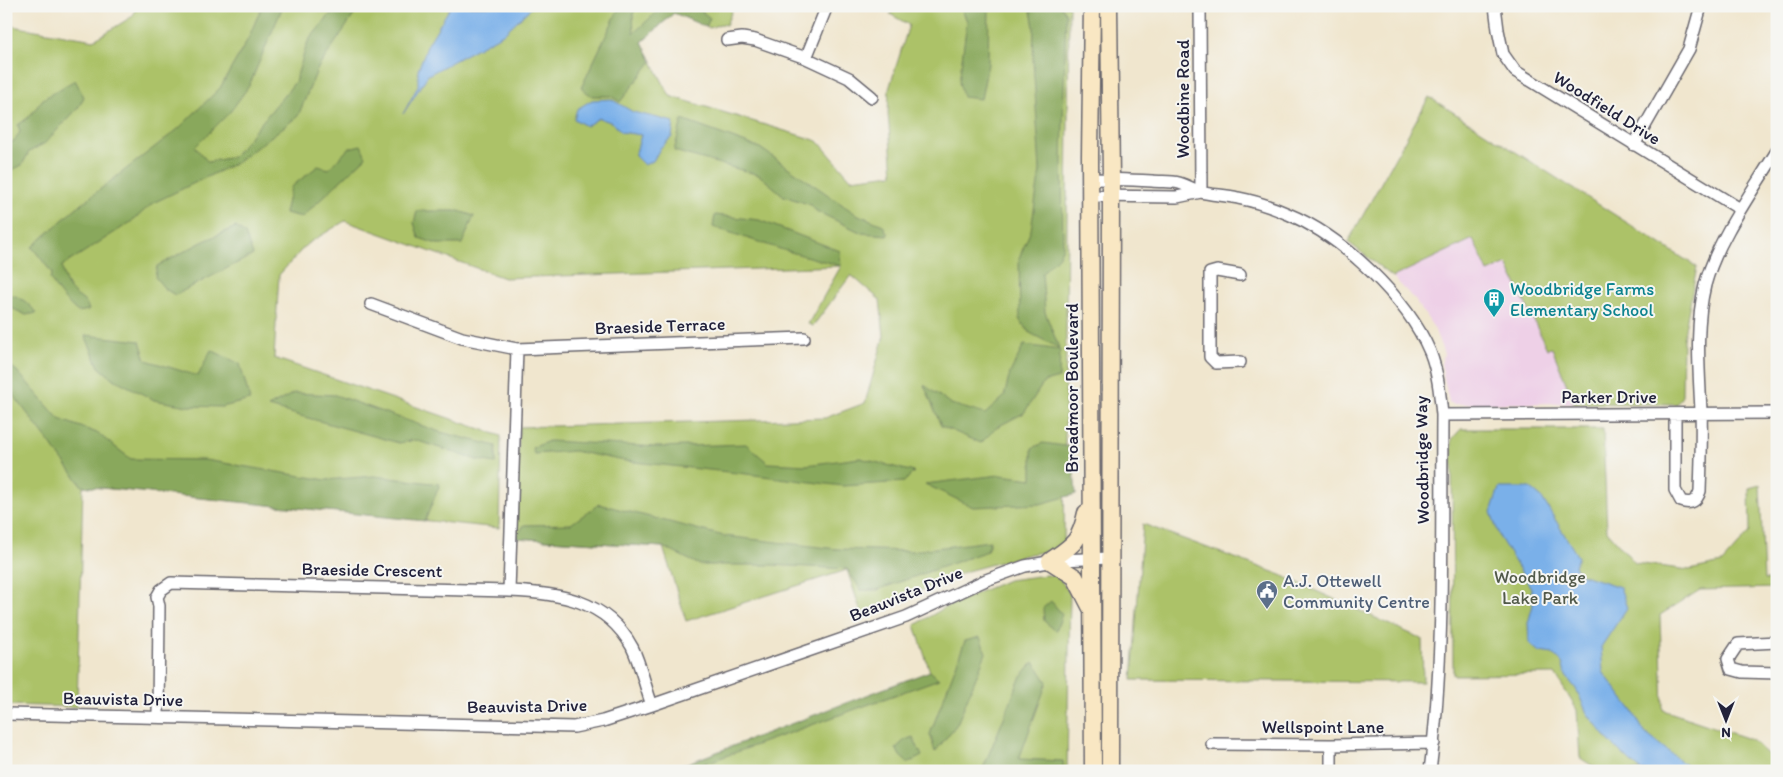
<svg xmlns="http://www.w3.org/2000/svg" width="1783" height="777" font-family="Itim,sans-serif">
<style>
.built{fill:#eed0e7}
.green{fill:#acc267;stroke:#677251}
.forest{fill:#89a85c;stroke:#56654c}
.water{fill:#7ab0e9;stroke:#4e6992}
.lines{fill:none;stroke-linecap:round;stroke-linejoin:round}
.street-casing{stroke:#6a676e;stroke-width:14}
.secondary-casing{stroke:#6a676e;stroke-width:19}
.street{stroke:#fff;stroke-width:11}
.secondary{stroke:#f9e7c3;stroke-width:16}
.labels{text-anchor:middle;stroke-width:4;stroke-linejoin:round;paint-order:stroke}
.street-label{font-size:18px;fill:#22223b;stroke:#f6f6f2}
.culture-label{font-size:18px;fill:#0d838f;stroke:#f6f6f2;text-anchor:start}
.park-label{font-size:18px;fill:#525a4a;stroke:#f6f6f2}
.service-label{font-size:18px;fill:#4e5e75;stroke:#f6f6f2;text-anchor:start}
</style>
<rect width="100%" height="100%" fill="#f6f6f2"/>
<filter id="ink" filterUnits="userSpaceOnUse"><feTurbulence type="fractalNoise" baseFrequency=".02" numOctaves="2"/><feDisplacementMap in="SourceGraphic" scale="10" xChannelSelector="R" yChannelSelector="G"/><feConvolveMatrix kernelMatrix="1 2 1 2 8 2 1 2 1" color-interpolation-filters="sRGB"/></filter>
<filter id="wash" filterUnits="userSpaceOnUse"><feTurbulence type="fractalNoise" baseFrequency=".0096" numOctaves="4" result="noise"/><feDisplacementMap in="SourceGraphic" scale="20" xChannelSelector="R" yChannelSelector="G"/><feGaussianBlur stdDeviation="1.12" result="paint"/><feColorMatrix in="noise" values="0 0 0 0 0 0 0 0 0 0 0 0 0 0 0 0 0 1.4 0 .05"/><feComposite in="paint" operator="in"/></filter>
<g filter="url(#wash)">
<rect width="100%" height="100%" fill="#f0e6ce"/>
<path class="built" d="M 1473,238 L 1507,264 L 1547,349 L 1552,347 L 1574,403 L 1452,404 L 1449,402 L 1441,364 L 1444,354 L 1434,328 L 1415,300 L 1393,277 Z"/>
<path class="green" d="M 136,6 L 734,6 L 726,25 L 720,24 L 710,28 L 674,13 L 642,42 L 670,96 L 818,141 L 851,179 L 893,174 L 888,114 L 889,89 L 909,25 L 890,14 L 894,6 L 1069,6 L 1064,549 L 1030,554 L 967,571 L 862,615 L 847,570 L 686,621 L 663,547 L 516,538 L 519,427 L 825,418 L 865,403 L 884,336 L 880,300 L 851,275 L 813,326 L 808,324 L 841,266 L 504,278 L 345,221 L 307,244 L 279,275 L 274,358 L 501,436 L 499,528 L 83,486 L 77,707 L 6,705 L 6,25 L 94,40 L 133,16 Z
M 1429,97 L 1697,267 L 1683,339 L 1682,396 L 1677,404 L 1574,403 L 1552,348 L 1547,349 L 1507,264 L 1488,272 L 1473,239 L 1393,277 L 1348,242 Z
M 1461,429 L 1603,429 L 1607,531 L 1635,563 L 1689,570 L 1722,563 L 1750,532 L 1749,488 L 1760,485 L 1764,580 L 1777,580 L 1777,588 L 1700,590 L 1660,615 L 1663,710 L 1752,740 L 1777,763 L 1777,771 L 1601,771 L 1580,758 L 1577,710 L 1555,674 L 1453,675 L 1452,439 Z
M 1143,524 L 1281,575 L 1422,639 L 1423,682 L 1132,680 Z
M 1046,575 L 1058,576 L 1070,594 L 1067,771 L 667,771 L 930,672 L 915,625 L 951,604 L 1008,580 Z"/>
<path class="forest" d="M 262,6 L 283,6 L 249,86 L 230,112 L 195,147 L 208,162 L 233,157 L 295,82 L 308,41 L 337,6 L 360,6 L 318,68 L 298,116 L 236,163 L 153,203 L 131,222 L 62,266 C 63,275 66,286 73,292 C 80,300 85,298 89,310 L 78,312 C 66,302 57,292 50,278 L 52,273 L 32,247 L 76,208 L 178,129 L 220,88 L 248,39 Z
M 620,6 L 635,6 L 633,15 L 634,33 L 663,6 L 695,6 L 710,18 L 706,27 L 674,13 L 642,42 L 652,61 L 620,102 L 611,96 L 592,96 L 581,88 Z
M 960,6 L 989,6 L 988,64 L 981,99 L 963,97 L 959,82 L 967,21 Z
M 1030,6 L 1061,6 L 1066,14 L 1062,160 L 1063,247 L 1058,257 L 1042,273 L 1045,312 L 1059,348 L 1030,333 L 1020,321 L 1019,258 L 1031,230 L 1040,170 L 1033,60 L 1034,27 Z
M 75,80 L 84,97 L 78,108 L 45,143 L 29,152 L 22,165 L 6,173 L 6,142 L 13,142 L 20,132 L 18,125 L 29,117 L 43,99 Z
M 682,120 L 760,148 L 856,214 L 883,225 L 888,235 L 862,233 L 816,211 L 811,205 L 784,196 L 759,175 L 674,151 Z
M 361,145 L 366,157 L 302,217 L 285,213 L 291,187 L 318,166 L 329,169 L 349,148 Z
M 417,211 L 459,211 L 474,216 L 462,244 L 437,244 L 419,238 L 414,223 Z
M 715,215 L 759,220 L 840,251 L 841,266 L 780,249 L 713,227 Z
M 236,227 L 245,234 L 253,255 L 175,295 L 165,289 L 155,277 L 157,266 L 202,242 Z
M 6,295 C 20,294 28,304 37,313 L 26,315 L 7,306 Z
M 85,335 L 140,341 L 146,360 L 198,376 L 211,350 L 240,364 L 250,400 L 222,407 L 188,406 L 154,400 L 112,378 L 99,367 Z
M 1024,345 L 1060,350 L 1059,378 L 1044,382 L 1024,413 L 997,427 L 981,443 L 941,426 L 924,385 L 951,404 L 985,414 L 1004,397 L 1010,373 Z
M 6,363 L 17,371 L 59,419 L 97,433 L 131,459 L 205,460 L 326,480 L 374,476 L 440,484 L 425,521 L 82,486 L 6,385 Z
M 294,393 L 335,395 L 440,432 L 496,446 L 496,463 L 477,460 L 415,440 L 399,443 L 268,407 Z
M 549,441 L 658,447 L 746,444 L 768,463 L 806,465 L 860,458 L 914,472 L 904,482 L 843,486 L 747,474 L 625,461 L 574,451 L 534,454 L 532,448 Z
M 1043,443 L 1072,447 L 1076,494 L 1040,504 L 973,507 L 925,484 L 1000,475 L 1032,479 L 1032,448 Z
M 599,504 L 724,536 L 837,549 L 912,551 L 990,541 L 987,551 L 877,590 L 861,590 L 847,569 L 771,565 L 700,565 L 663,547 L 516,538 L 524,525 L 571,524 Z
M 1051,601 L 1062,614 L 1056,631 L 1044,621 L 1043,608 Z
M 980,637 L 986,653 L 957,724 L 935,752 L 930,734 L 965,641 Z
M 1034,662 L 1047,682 L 1019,759 L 1063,761 L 1064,771 L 982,771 L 1021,676 Z
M 930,671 L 939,679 L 684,771 L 667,771 Z
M 913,737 L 922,756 L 908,763 L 900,756 L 896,748 L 905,740 Z"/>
<path class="water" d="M 451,6 L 533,6 L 503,34 L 428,75 L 403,114 L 418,86 L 418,70 L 428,44 Z
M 611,99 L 633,112 L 674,122 L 672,137 L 661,147 L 653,161 L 644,165 L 635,156 L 641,135 L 621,132 L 613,123 L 599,118 L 586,126 L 574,119 L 577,109 L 592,100 Z
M 1499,488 L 1530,488 L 1542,498 L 1578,557 L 1575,566 L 1580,574 L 1620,587 L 1627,608 L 1601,647 L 1603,672 L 1632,710 L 1645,733 L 1688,767 L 1688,771 L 1642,771 L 1631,762 L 1610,742 L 1587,713 L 1576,689 L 1566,676 L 1562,663 L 1553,654 L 1539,652 L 1529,643 L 1528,623 L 1533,605 L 1531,588 L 1500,538 L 1491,512 Z"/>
</g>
<g filter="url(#ink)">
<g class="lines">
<g class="street-casing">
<path id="street" d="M 1200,6 L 1201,192
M 1495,6 L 1498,30 L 1503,54 L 1515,71 L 1740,209
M 727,40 L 742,38 L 755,40 L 806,58 L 849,78 L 872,97
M 806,58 L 827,6
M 1634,145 L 1689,49 L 1701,6
M 1092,179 C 1112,179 1132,180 1152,181 C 1161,182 1171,181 1179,183 C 1186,185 1193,189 1200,192 C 1212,195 1225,195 1238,198 C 1255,201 1272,207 1288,214 C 1342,236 1407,298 1430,352 C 1438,372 1440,394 1442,415 C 1441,534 1445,653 1430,771
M 1092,196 L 1177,197 L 1201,192
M 1240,275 L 1217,271 L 1210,273 L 1210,357 L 1216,363 L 1240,362
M 371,304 L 462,338 L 517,349 L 804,338
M 1675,414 L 1675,490 L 1681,501 C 1691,505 1697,501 1700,491 C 1701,464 1702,437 1701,411 C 1699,369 1695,326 1705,285 C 1717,240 1752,192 1777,151
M 1442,415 L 1777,413
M 509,591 L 517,349
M 1777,642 L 1738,644 L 1728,659 L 1731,669 L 1742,672 L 1777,673
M 6,714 L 574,727 L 603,721 L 652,705 L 906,617 L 986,580 L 1025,566 L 1060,560 L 1110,558
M 158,717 L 159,606 L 157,597 L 161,590 L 171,583 L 509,591 C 558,593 606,599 632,647 C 641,665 645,687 652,705
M 1212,744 L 1331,745 L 1434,743
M 1331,771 L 1331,745"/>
</g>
<g class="secondary-casing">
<path id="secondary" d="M 1092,6 L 1090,156 L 1093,771
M 1109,6 L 1111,179 L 1110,771
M 1086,513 C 1080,542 1073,545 1050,561 L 1075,577 L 1091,608"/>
</g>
<use href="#street" class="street"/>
<use href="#secondary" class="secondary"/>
</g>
</g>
<defs>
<g id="building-pin" transform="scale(1.125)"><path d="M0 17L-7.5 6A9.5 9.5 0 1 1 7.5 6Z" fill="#0f9aa8" stroke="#f6f6f2"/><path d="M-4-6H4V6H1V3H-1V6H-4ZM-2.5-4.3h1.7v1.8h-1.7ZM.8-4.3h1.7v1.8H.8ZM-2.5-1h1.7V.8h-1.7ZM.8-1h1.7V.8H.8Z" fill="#fff"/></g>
<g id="civic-pin" transform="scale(1.125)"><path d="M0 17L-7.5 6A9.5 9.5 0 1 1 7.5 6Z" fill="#5c6f8a" stroke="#f6f6f2"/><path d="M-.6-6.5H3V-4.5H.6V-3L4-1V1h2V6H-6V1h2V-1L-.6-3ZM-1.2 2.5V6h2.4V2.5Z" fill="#fff"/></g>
</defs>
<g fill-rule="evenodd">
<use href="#building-pin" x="1494" y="299"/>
<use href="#civic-pin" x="1267" y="591"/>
</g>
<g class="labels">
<g class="street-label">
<text transform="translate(1183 99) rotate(-90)" y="6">Woodbine Road</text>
<text transform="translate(1607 108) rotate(32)" y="6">Woodfield Drive</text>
<text transform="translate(660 326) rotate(-2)" y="6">Braeside Terrace</text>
<text transform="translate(1072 388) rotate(-90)" y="6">Broadmoor Boulevard</text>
<text x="1609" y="403">Parker Drive</text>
<text transform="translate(1422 460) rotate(-91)" y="6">Woodbridge Way</text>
<text transform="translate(372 570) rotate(1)" y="6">Braeside Crescent</text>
<text transform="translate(906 594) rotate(-22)" y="6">Beauvista Drive</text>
<text transform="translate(123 699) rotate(1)" y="6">Beauvista Drive</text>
<text transform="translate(527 706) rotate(-1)" y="6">Beauvista Drive</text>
<text x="1323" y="733">Wellspoint Lane</text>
</g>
<g class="culture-label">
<text x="1510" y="295">Woodbridge Farms<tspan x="1510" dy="21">Elementary School</tspan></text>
</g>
<g class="park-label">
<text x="1540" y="583">Woodbridge<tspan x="1540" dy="21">Lake Park</tspan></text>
</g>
<g class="service-label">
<text x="1283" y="587">A.J. Ottewell<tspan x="1283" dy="21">Community Centre</tspan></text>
</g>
</g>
<rect width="1783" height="777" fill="none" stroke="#f6f6f2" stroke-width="25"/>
<g transform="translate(1726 720) rotate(180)" stroke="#f6f6f2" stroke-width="4" paint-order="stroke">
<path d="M0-4L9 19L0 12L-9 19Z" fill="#22223b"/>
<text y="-8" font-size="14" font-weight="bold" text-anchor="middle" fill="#22223b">N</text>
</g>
</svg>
